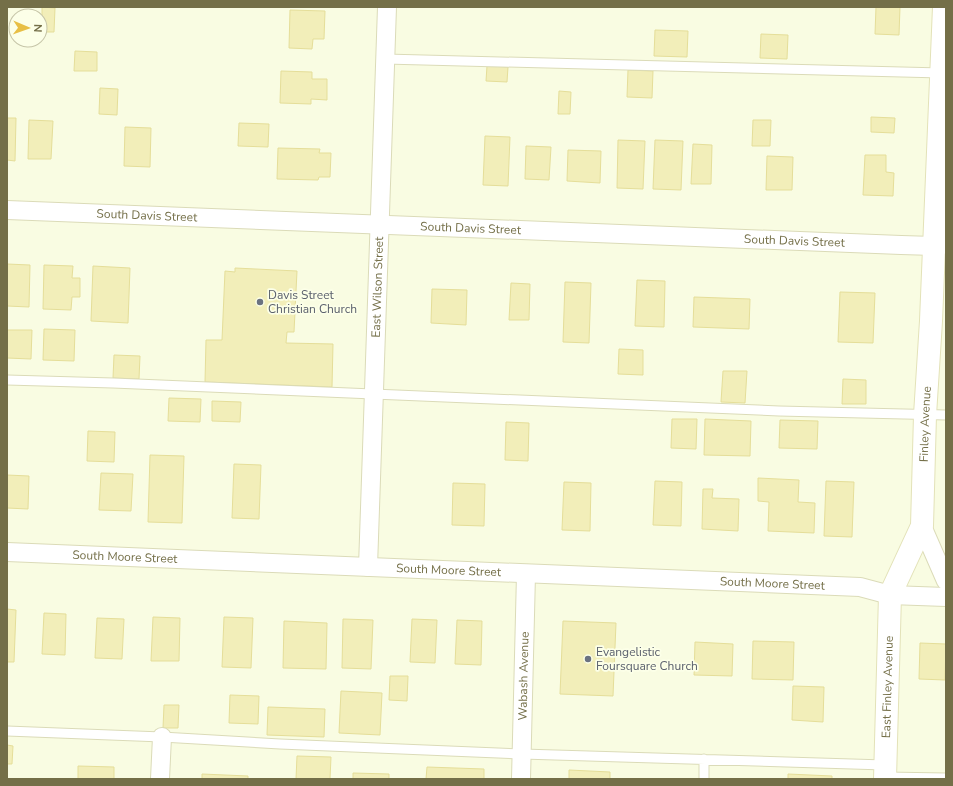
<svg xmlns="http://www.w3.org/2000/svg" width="953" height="786" font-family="'Nunito Sans',sans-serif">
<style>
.building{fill:#f2eeb9;stroke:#e5de99}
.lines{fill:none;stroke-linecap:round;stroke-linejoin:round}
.service-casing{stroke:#dbdbb8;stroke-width:11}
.minor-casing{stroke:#dbdbb8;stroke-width:20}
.secondary-casing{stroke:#e3e2b8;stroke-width:24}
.service{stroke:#fff;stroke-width:9}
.minor{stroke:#fff;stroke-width:18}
.secondary{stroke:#fff;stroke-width:22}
.worship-dot{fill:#6b7280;stroke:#fcffe8;stroke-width:1.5}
.labels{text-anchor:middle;stroke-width:3.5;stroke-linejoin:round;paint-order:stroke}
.street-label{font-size:12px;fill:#746f48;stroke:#fcffe8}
.worship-label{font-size:12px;fill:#5b616d;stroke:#fcffe8;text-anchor:start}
</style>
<rect width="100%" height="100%" fill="#f9fce2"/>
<path class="building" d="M 42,7 L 55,8 L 54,32 L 42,32 Z
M 876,7 L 900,7 L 899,35 L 875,34 Z
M 290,10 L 325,11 L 324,39 L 313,39 L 312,49 L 289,48 Z
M 655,30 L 688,31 L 687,57 L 654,56 Z
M 761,34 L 788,35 L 787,59 L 760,58 Z
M 75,51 L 97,52 L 97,71 L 74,71 Z
M 487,66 L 508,67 L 507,82 L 486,81 Z
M 628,70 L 653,71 L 652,98 L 627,97 Z
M 281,71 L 312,72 L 312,79 L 327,79 L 327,100 L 311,99 L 311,104 L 280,103 Z
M 100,88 L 118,89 L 117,115 L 99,114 Z
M 559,91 L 571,92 L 570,114 L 558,114 Z
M 871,117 L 895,118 L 894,133 L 871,132 Z
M 7,118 L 16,118 L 15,161 L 7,160 Z
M 29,120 L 53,121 L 51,159 L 28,159 Z
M 753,120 L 771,120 L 770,146 L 752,146 Z
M 239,123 L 269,124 L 268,147 L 238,146 Z
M 125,127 L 151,128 L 150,167 L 124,166 Z
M 485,136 L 510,137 L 508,186 L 483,185 Z
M 618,140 L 645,141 L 643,189 L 617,188 Z
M 655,140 L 683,141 L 681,190 L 653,189 Z
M 693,144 L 712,145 L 711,184 L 691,184 Z
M 526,146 L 551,147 L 549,180 L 525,179 Z
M 278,148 L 320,149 L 319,153 L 331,153 L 330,177 L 319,177 L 318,180 L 277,179 Z
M 568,150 L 601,151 L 600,183 L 567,181 Z
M 865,155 L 886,155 L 886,172 L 894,173 L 893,196 L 863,195 Z
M 767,156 L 793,157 L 792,190 L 766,190 Z
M 7,264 L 30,265 L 29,307 L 7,306 Z
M 44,265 L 73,266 L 72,278 L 80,278 L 80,297 L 72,297 L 71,310 L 43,309 Z
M 93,266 L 130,268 L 128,323 L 91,321 Z
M 235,268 L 297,271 L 294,332 L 287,332 L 286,343 L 333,344 L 332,387 L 205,382 L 206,340 L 222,340 L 225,271 L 235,272 Z
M 637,280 L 665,281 L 664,327 L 635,326 Z
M 565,282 L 591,283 L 589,343 L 563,342 Z
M 511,283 L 530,284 L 529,320 L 509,320 Z
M 432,289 L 467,290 L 466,325 L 431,323 Z
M 840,292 L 875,293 L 873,343 L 838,342 Z
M 694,297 L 750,299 L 749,329 L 693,327 Z
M 44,329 L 75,330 L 74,361 L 43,360 Z
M 7,330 L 32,330 L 31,359 L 7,358 Z
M 619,349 L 643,350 L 643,375 L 618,374 Z
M 114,355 L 140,356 L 139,379 L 113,378 Z
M 723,371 L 747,371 L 745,403 L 721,402 Z
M 843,379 L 866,380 L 866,404 L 842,404 Z
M 169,398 L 201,399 L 200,422 L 168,421 Z
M 212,401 L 241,402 L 240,422 L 212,421 Z
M 672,419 L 697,419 L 696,449 L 671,448 Z
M 705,419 L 751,421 L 750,456 L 704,455 Z
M 780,420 L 818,421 L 817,449 L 779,448 Z
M 506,422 L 529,423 L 528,461 L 505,460 Z
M 88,431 L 115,432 L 114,462 L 87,461 Z
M 150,455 L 184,456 L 182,523 L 148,522 Z
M 234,464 L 261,465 L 259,519 L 232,518 Z
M 101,473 L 133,474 L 131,511 L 99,510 Z
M 7,475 L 29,476 L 28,509 L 7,508 Z
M 758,478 L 799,480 L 798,502 L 815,503 L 814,533 L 768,531 L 769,502 L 758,501 Z
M 655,481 L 682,482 L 681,526 L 653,525 Z
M 826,481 L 854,482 L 852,537 L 824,536 Z
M 564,482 L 591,483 L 590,531 L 562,530 Z
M 453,483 L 485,484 L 484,526 L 452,525 Z
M 703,489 L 713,489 L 712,498 L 739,499 L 738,531 L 702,529 Z
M 7,609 L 16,610 L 14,662 L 7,662 Z
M 44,613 L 66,614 L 65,655 L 42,654 Z
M 153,617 L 180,618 L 179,661 L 151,661 Z
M 224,617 L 253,618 L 251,668 L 222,667 Z
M 97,618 L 124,619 L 122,659 L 95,658 Z
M 343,619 L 373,620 L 371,669 L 342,668 Z
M 412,619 L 437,620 L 435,663 L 410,662 Z
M 457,620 L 482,621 L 481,665 L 455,664 Z
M 284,621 L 327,623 L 326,669 L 283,668 Z
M 563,621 L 616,623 L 613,696 L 560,694 Z
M 753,641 L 794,642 L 793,680 L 752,679 Z
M 695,642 L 733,644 L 732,676 L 694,675 Z
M 920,643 L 946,644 L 945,680 L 919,679 Z
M 390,676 L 408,676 L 407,701 L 389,700 Z
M 793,686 L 824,687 L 823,722 L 792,720 Z
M 341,691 L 382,693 L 380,735 L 339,733 Z
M 230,695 L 259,696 L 258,724 L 229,723 Z
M 164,705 L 179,705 L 178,728 L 163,728 Z
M 268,707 L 325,709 L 324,737 L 267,735 Z
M 7,745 L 13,746 L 12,764 L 7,764 Z
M 297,756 L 331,757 L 330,779 L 296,779 Z
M 78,766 L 114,767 L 114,779 L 78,779 Z
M 427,767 L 484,769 L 484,779 L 426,779 Z
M 569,770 L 610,772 L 610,779 L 569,779 Z
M 353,773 L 389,774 L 389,779 L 353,779 Z
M 202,774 L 248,776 L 248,779 L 202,779 Z
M 788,774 L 832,776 L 832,779 L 788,779 Z"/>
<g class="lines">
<g class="service-casing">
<path id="service" d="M 385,59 L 942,73
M 7,380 L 113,383 L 779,411 L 946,415
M 7,731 L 162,737 L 280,744 L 522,754 L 885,765
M 885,777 L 946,778
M 704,779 L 704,759"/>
</g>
<g class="minor-casing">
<g id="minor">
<path id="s1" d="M 7,210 L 901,245 L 934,246 L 946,244"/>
<path d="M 922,526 L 946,581"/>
<path id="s2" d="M 7,552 L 860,587 L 890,595 L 946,597"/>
<path id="s3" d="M 368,567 L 387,7"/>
<path d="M 160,779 L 162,737"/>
<path id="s4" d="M 521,779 L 526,574"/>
</g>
</g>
<g class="secondary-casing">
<g id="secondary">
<path id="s5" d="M 885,779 L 890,595 L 922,526 L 925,415 L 931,321 L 944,7"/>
</g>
</g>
<use href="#service" class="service"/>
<use href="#minor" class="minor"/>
<use href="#secondary" class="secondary"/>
</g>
<g class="worship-dot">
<circle cx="260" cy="302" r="4"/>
<circle cx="588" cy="659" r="4"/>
</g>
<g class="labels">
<g class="street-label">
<text dy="4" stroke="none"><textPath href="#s1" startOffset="140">South Davis Street</textPath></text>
<text dy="4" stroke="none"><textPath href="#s1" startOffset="464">South Davis Street</textPath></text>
<text dy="4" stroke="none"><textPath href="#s1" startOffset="788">South Davis Street</textPath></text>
<text dy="4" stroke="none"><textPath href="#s3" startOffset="280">East Wilson Street</textPath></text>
<text dy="4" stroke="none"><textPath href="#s5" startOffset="362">Finley Avenue</textPath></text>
<text dy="4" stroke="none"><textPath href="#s2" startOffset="118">South Moore Street</textPath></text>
<text dy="4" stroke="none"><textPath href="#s2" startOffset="442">South Moore Street</textPath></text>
<text dy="4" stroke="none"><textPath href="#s2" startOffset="766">South Moore Street</textPath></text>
<text dy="4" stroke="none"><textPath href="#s4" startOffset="103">Wabash Avenue</textPath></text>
<text dy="4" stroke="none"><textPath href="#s5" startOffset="92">East Finley Avenue</textPath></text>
</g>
<g class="worship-label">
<text x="268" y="299">Davis Street<tspan x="268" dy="14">Christian Church</tspan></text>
<text x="596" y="656">Evangelistic<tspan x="596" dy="14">Foursquare Church</tspan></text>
</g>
</g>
<rect width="953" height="786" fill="none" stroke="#746f48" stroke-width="16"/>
<g transform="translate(28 28) rotate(92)"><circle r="19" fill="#fcffe8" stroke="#c6c5a8"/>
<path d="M0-3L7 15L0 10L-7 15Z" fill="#e8bf45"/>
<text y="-6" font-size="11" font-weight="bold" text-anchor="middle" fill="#746f48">N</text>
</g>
</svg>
